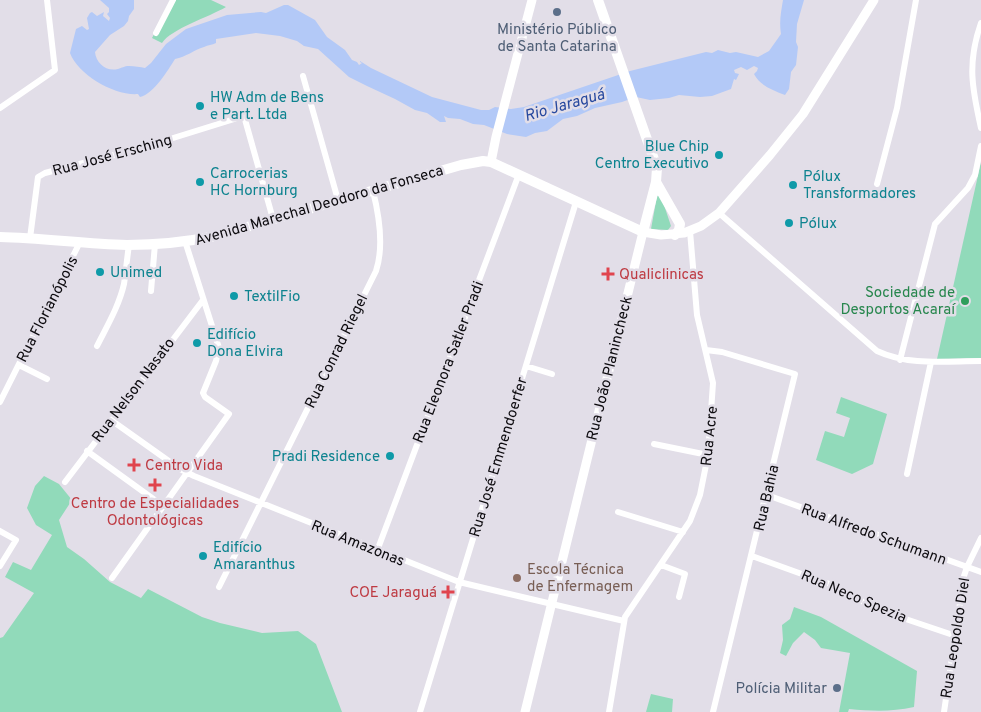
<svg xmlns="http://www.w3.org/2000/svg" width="981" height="712" font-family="Overpass,sans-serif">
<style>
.green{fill:#91daba}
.water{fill:#b3c9f7}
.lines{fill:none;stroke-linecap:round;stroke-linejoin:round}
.street{stroke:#fff;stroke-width:6}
.secondary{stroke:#fff;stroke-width:9}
.primary{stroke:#fff;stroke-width:10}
.service-dot{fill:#5c6f8a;stroke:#e2dee8;stroke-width:2}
.culture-dot{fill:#0f9aa8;stroke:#e2dee8;stroke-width:2}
.health-dot{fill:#e0444e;stroke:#e2dee8;stroke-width:2}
.leisure-dot{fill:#2e9e5b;stroke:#e2dee8;stroke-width:2}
.education-dot{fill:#8d6e63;stroke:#e2dee8;stroke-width:2}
.labels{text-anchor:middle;stroke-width:5;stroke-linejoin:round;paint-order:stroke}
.service-label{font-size:15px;fill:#4e5e75;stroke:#e2dee8}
.culture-label{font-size:15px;fill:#0d838f;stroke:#e2dee8;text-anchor:start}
.street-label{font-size:15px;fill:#0c0a0e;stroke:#e2dee8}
.health-label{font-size:15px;fill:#be3a42;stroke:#e2dee8;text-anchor:start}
.leisure-label{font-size:15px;fill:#27864d;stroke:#e2dee8;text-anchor:end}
.education-label{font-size:15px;fill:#785e54;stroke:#e2dee8;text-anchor:start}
.water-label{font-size:16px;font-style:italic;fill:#27499f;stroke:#e2dee8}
</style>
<rect width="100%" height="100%" fill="#e2dee8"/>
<path class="green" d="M 173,0 L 211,0 L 226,7 C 209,17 171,29 162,43 L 152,38 Z
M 981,162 L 981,358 L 937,359 Z
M 657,196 L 661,196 L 671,226 L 668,230 L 651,229 Z
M 841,397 L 887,414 L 873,464 L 852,474 L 816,460 L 825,431 L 844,437 L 850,418 L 836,413 Z
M 44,476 L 59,484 L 72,500 L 59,520 L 67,547 L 84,559 L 110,582 L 141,598 L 148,589 L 202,617 L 220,623 L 262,633 L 298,631 L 316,644 L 342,712 L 0,712 L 0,638 L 3,637 L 34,593 L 5,577 L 13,562 L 31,570 L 52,535 L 36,525 L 27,508 L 35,486 Z
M 794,607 L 821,617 L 917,671 L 914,707 C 891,712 872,711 849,709 L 848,712 L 839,712 L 850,653 L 821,648 L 815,640 L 804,632 L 793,643 L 786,656 L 780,653 L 783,640 L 782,625 L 790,619 Z
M 651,694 L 673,699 L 672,712 L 646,712 Z"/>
<path class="water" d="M 100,0 L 134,0 L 134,9 L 129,16 L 128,21 L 124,26 L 110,35 L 95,52 C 96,63 106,72 118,69 C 122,68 124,66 129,66 C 135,66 140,67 145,68 L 151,63 L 166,44 L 186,29 L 227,15 L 261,12 L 266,13 L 284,5 L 288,5 L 315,20 L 327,37 L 345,50 L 352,60 L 357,62 L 359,65 L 362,63 L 360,62 L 360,61 L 371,68 L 432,97 L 481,110 L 489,110 L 495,107 L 511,109 L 524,107 L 630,71 L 706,52 L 712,53 L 718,50 L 730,53 L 736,52 L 758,57 L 769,51 L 781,34 C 779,22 781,12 783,0 L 804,0 L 797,24 L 796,42 L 798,47 L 796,65 L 791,72 L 789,89 L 785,95 C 773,90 760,86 754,74 L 757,71 L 758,68 L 754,66 L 747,70 L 741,67 L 734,70 L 735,73 L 739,74 L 736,80 L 734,79 L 731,89 L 712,96 L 700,97 L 679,95 L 669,98 L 650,100 L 636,97 L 622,102 L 595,108 L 577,116 L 563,119 L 547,131 L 535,133 L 526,137 L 507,134 L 484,125 L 473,124 L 460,119 L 448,118 L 444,116 L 446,122 L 440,122 L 427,113 L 415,110 L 395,99 L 367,86 L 349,77 L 318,49 L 304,46 L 297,41 L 280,36 L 256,33 L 216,39 L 216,43 C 212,45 208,45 204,47 C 194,50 186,57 175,59 C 168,70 154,94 140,97 L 138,94 C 115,96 78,75 70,53 L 76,29 L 82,26 L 87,30 L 89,29 L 87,18 L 90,13 L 92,12 L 97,16 L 104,12 L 103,16 L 109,21 L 110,18 L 107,14 L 109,12 L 109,8 Z"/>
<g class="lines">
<path class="street" d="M 981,23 C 967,63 972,88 981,128
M 156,33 L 173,0
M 303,76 L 338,200
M 0,108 L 55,70 L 47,0
M 877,184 L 897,108 L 916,0
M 719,213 L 877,351 C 909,366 946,361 981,361
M 30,238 L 38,177 L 45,173 L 141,148 L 244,116 L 273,219
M 151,291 L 155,244
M 97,346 C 107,326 119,306 124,284 C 126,271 127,258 129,245
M 706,350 L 722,352 L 795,374 L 713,712
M 900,360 L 935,224 L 968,188 L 975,175 L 981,146
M 19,365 L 47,379
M 526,366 L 552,374
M 0,402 L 80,242
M 111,420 L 180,469 L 194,476 L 459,582 L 624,621
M 654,444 L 708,455
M 87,451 L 163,506
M 907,474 L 931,362
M 65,482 L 203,300
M 767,495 L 981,572
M 618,512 L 683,532
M 0,531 L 16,540 L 0,566
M 377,551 L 519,174
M 752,556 L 835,586 L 876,609 L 956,636
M 661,565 L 685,574 L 679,597
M 112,578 L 229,414 L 205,397 L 203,393 L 216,361 L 219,348 L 185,241
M 219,587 L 376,271 C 384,247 379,215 373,191
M 420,712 L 576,202
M 609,712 L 625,617 L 690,521 L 700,495 L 708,455 L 713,383 L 697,315 L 690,231
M 944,712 L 964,576 L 967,567 L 981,538"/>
<path class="secondary" d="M 491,162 L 496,137 L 532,0
M 525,712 L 643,232 L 661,235 L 684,233 L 701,226 L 719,213 L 770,155 L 803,114 L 874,0"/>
<path class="primary" d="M 656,182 L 680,224 L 679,230 L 675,235
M 0,237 C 43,238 85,244 127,245 C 157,245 186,242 216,236 L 461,165 L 483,161 L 491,162 L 643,232 L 656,182 L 657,168 L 598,0"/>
</g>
<g class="service-dot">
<circle cx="557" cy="12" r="5"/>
<circle cx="837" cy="688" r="5"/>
</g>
<g class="culture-dot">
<circle cx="200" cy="106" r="5"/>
<circle cx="719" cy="155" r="5"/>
<circle cx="200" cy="182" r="5"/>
<circle cx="793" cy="185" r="5"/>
<circle cx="789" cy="223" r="5"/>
<circle cx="100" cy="272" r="5"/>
<circle cx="234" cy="296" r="5"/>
<circle cx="197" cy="343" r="5"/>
<circle cx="390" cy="456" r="5"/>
<circle cx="203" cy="556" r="5"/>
</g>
<g class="health-dot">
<path d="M605.5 266.5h5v5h5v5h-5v5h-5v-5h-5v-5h5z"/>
<path d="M131.5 457.5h5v5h5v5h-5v5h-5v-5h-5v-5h5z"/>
<path d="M152.5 477.5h5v5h5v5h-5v5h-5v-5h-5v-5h5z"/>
<path d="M445.5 584.5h5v5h5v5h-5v5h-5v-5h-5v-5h5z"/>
</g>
<circle class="leisure-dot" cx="965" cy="301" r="5"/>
<circle class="education-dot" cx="517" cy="578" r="5"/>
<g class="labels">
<g class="service-label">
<text x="557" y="34">Ministério Público<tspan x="557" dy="17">de Santa Catarina</tspan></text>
<text x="827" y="693" text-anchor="end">Polícia Militar</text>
</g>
<g class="culture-label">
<text x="210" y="102">HW Adm de Bens<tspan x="210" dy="17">e Part. Ltda</tspan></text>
<text x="709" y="151" text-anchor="end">Blue Chip<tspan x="709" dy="17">Centro Executivo</tspan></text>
<text x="210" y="178">Carrocerias<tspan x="210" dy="17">HC Hornburg</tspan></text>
<text x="803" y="181">Pólux<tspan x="803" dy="17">Transformadores</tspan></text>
<text x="799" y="228">Pólux</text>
<text x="110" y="277">Unimed</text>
<text x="244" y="301">TextilFio</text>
<text x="207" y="339">Edifício<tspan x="207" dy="17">Dona Elvira</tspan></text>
<text x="380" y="461" text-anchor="end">Pradi Residence</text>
<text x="213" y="552">Edifício<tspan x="213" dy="17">Amaranthus</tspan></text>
</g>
<g class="street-label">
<text transform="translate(112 155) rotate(-15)" y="5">Rua José Ersching</text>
<text transform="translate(319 205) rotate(-16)" y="5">Avenida Marechal Deodoro da Fonseca</text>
<text transform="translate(47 309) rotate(-63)" y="5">Rua Florianópolis</text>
<text transform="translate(336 351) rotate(-64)" y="5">Rua Conrad Riegel</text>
<text transform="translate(448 362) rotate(-69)" y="5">Rua Eleonora Satler Pradi</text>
<text transform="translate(609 368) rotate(-76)" y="5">Rua João Planincheck</text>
<text transform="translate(133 390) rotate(-53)" y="5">Rua Nelson Nasato</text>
<text transform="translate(709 436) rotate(-84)" y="5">Rua Acre</text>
<text transform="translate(498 457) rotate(-73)" y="5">Rua José Emmendoerfer</text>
<text transform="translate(766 498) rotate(-77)" y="5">Rua Bahia</text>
<text transform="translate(874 534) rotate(20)" y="5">Rua Alfredo Schumann</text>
<text transform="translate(358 543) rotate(22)" y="5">Rua Amazonas</text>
<text transform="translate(854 596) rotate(23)" y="5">Rua Neco Spezia</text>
<text transform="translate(955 638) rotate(-81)" y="5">Rua Leopoldo Diel</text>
</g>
<g class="health-label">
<text x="619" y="279">Qualiclinicas</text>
<text x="145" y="470">Centro Vida</text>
<text x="155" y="508" text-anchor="middle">Centro de Especialidades<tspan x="155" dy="17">Odontológicas</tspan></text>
<text x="437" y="597" text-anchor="end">COE Jaraguá</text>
</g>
<g class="leisure-label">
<text x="955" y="297">Sociedade de<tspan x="955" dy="17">Desportos Acaraí</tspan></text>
</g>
<g class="education-label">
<text x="527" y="574">Escola Técnica<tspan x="527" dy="17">de Enfermagem</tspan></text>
</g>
<g class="water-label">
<text transform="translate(564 104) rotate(-16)" y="6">Rio Jaraguá</text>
</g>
</g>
</svg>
